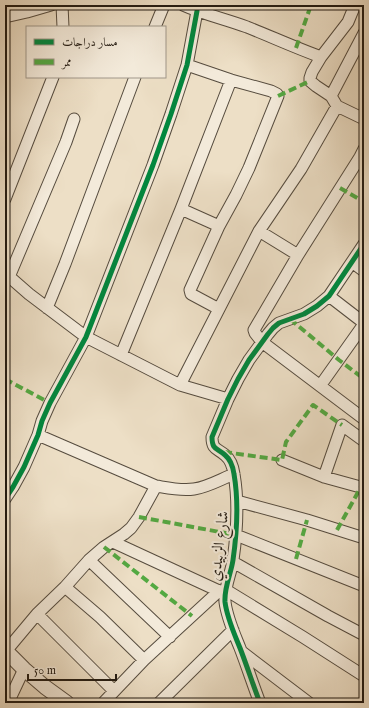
<svg xmlns="http://www.w3.org/2000/svg" width="369" height="708" font-family="'IM FELL English',Amiri,serif">
<style>
.lines{fill:none;stroke-linecap:round;stroke-linejoin:round}
.minor-casing{stroke:#564c3f;stroke-width:13}
.tertiary-casing{stroke:#564c3f;stroke-width:16}
.minor{stroke:#f3eada;stroke-width:11}
.tertiary{stroke:#f3eada;stroke-width:14}
.quiet{stroke:#53a942;stroke-width:4;stroke-dasharray:8 4;stroke-linecap:butt}
.cycleway-casing{stroke:#f3eada;stroke-width:8}
.cycleway{stroke:#00873e;stroke-width:5}
.labels{text-anchor:middle;stroke-width:4;stroke-linejoin:round;paint-order:stroke}
.street-label{font-size:16px;fill:#231b12;stroke:#f3eada}
</style>
<rect width="100%" height="100%" fill="#eddfc6"/>
<filter id="stains"><feTurbulence type="fractalNoise" baseFrequency=".005" numOctaves="4"/><feColorMatrix values="0 0 0 0 .2 0 0 0 0 .09 0 0 0 0 .02 0 0 0 .5 -.17"/></filter>
<radialGradient id="worn" r=".72"><stop offset=".6" stop-color="#630" stop-opacity="0"/><stop offset="1" stop-color="#630" stop-opacity=".3"/></radialGradient>
<g class="lines">
<g class="minor-casing">
<path id="minor" d="M 62,5 L 63,27
M 183,5 C 203,14 225,19 247,27 C 272,37 296,48 321,57
M 355,5 L 348,22 L 321,57 L 312,72 L 310,78 L 310,81 L 316,86 L 331,96 L 337,106 L 364,119
M 5,17 L 27,12 L 51,5
M 155,27 L 164,5
M 187,65 L 231,80 L 271,91 L 277,94 L 278,96 L 249,168 L 236,195 L 219,226 L 190,290 L 191,294 L 219,309
M 331,96 L 364,33
M 364,149 L 360,157 L 298,255 L 254,330 L 255,333 L 262,342 L 364,419
M 5,199 L 53,77
M 181,209 L 219,226
M 259,231 L 298,255
M 352,262 L 364,271
M 5,273 L 29,294 L 86,337 L 180,385 L 228,399
M 9,277 L 66,142 L 74,119
M 329,296 L 364,323
M 47,308 L 65,264 L 135,77
M 121,355 L 181,209 L 231,80
M 180,385 L 259,231 L 301,169 L 337,106
M 320,386 L 364,324
M 282,460 L 324,477 L 364,488
M 324,477 L 342,425 L 364,441
M 156,486 C 168,488 181,491 194,489 C 208,487 221,479 234,474
M 5,499 L 13,487 L 24,467 L 38,435 L 42,421 L 50,403 L 86,337 L 153,165 L 171,114 L 187,65 L 197,11
M 237,501 L 307,520 L 364,538
M 236,535 L 364,586
M 113,542 L 219,591 L 226,590 L 303,637 L 364,676
M 89,560 L 170,637
M 233,562 L 328,616 L 364,635
M 65,587 L 100,617 L 144,660
M 37,614 L 114,691
M 6,651 L 37,614 L 65,587 L 89,560 L 104,547 L 124,534 L 131,528 L 139,517 L 156,486 L 38,435
M 242,652 L 309,703
M 8,703 L 24,669
M 103,703 L 144,660 L 219,591
M 159,703 L 233,630
M 260,703 C 253,685 247,666 240,648 C 234,633 227,618 225,602 C 224,587 231,574 233,560 C 237,532 239,503 234,474 C 233,467 231,460 225,455 C 217,448 212,450 212,437 L 228,399 L 238,379 L 249,360 L 268,334 L 273,328 L 279,323 L 304,314 L 317,306 L 329,296 L 364,244
M 364,703 L 364,702"/>
</g>
<g class="tertiary-casing">
<path id="tertiary" d="M 5,650 L 24,669 L 45,687 L 67,703"/>
</g>
<use href="#minor" class="minor"/>
<use href="#tertiary" class="tertiary"/>
<path class="quiet" d="M 296,48 L 311,5
M 278,96 L 310,81
M 340,188 L 364,202
M 290,319 L 339,360 L 364,379
M 5,379 L 50,403
M 224,452 L 282,460 L 286,442 L 313,405 L 342,425
M 139,517 L 166,522 L 236,535
M 337,530 L 361,487
M 104,547 L 192,616
M 296,559 L 307,520"/>
<g class="cycleway-casing">
<path id="cycleway" d="M 5,499 L 13,487 L 24,467 L 38,435 L 42,421 L 50,403 L 86,337 L 153,165 L 171,114 L 187,65 L 197,11
M 260,703 C 253,685 247,666 240,648 C 234,633 227,618 225,602 C 224,587 231,574 233,560 C 237,532 239,503 234,474 C 233,467 231,460 225,455 C 217,448 212,450 212,437 L 228,399 L 238,379 L 249,360 L 268,334 L 273,328 L 279,323 L 304,314 L 317,306 L 329,296 L 364,244"/>
</g>
<use href="#cycleway" class="cycleway"/>
</g>
<g class="labels">
<g class="street-label">
<text transform="translate(218 546) rotate(-83)" y="6">شارع الزبيدي</text>
</g>
</g>
<rect width="369" height="708" fill="none" stroke="#eddfc6" stroke-width="20"/>
<rect x="6" y="6" width="357" height="696" fill="none" stroke="#231b12" stroke-width="2"/>
<rect x="10" y="10" width="349" height="688" fill="none" stroke="#231b12"/>
<rect x="26" y="26" width="140" height="52" fill="#f3eada" stroke="#a0978a"/>
<rect x="34" y="39" width="20" height="6" fill="#00873e" stroke="#a0978a"/>
<text x="62" y="46" font-size="12" fill="#231b12">مسار دراجات</text>
<rect x="34" y="59" width="20" height="6" fill="#53a942" stroke="#a0978a"/>
<text x="62" y="66" font-size="12" fill="#231b12">ممر</text>
<path d="M28 674v6h88v-6" fill="none" stroke="#231b12" stroke-width="2"/>
<text x="34" y="674" font-size="12" fill="#231b12" stroke="#f3eada" stroke-width="3" paint-order="stroke">50 m</text>
<rect width="100%" height="100%" filter="url(#stains)"/>
<rect width="100%" height="100%" fill="url(#worn)"/>
</svg>
